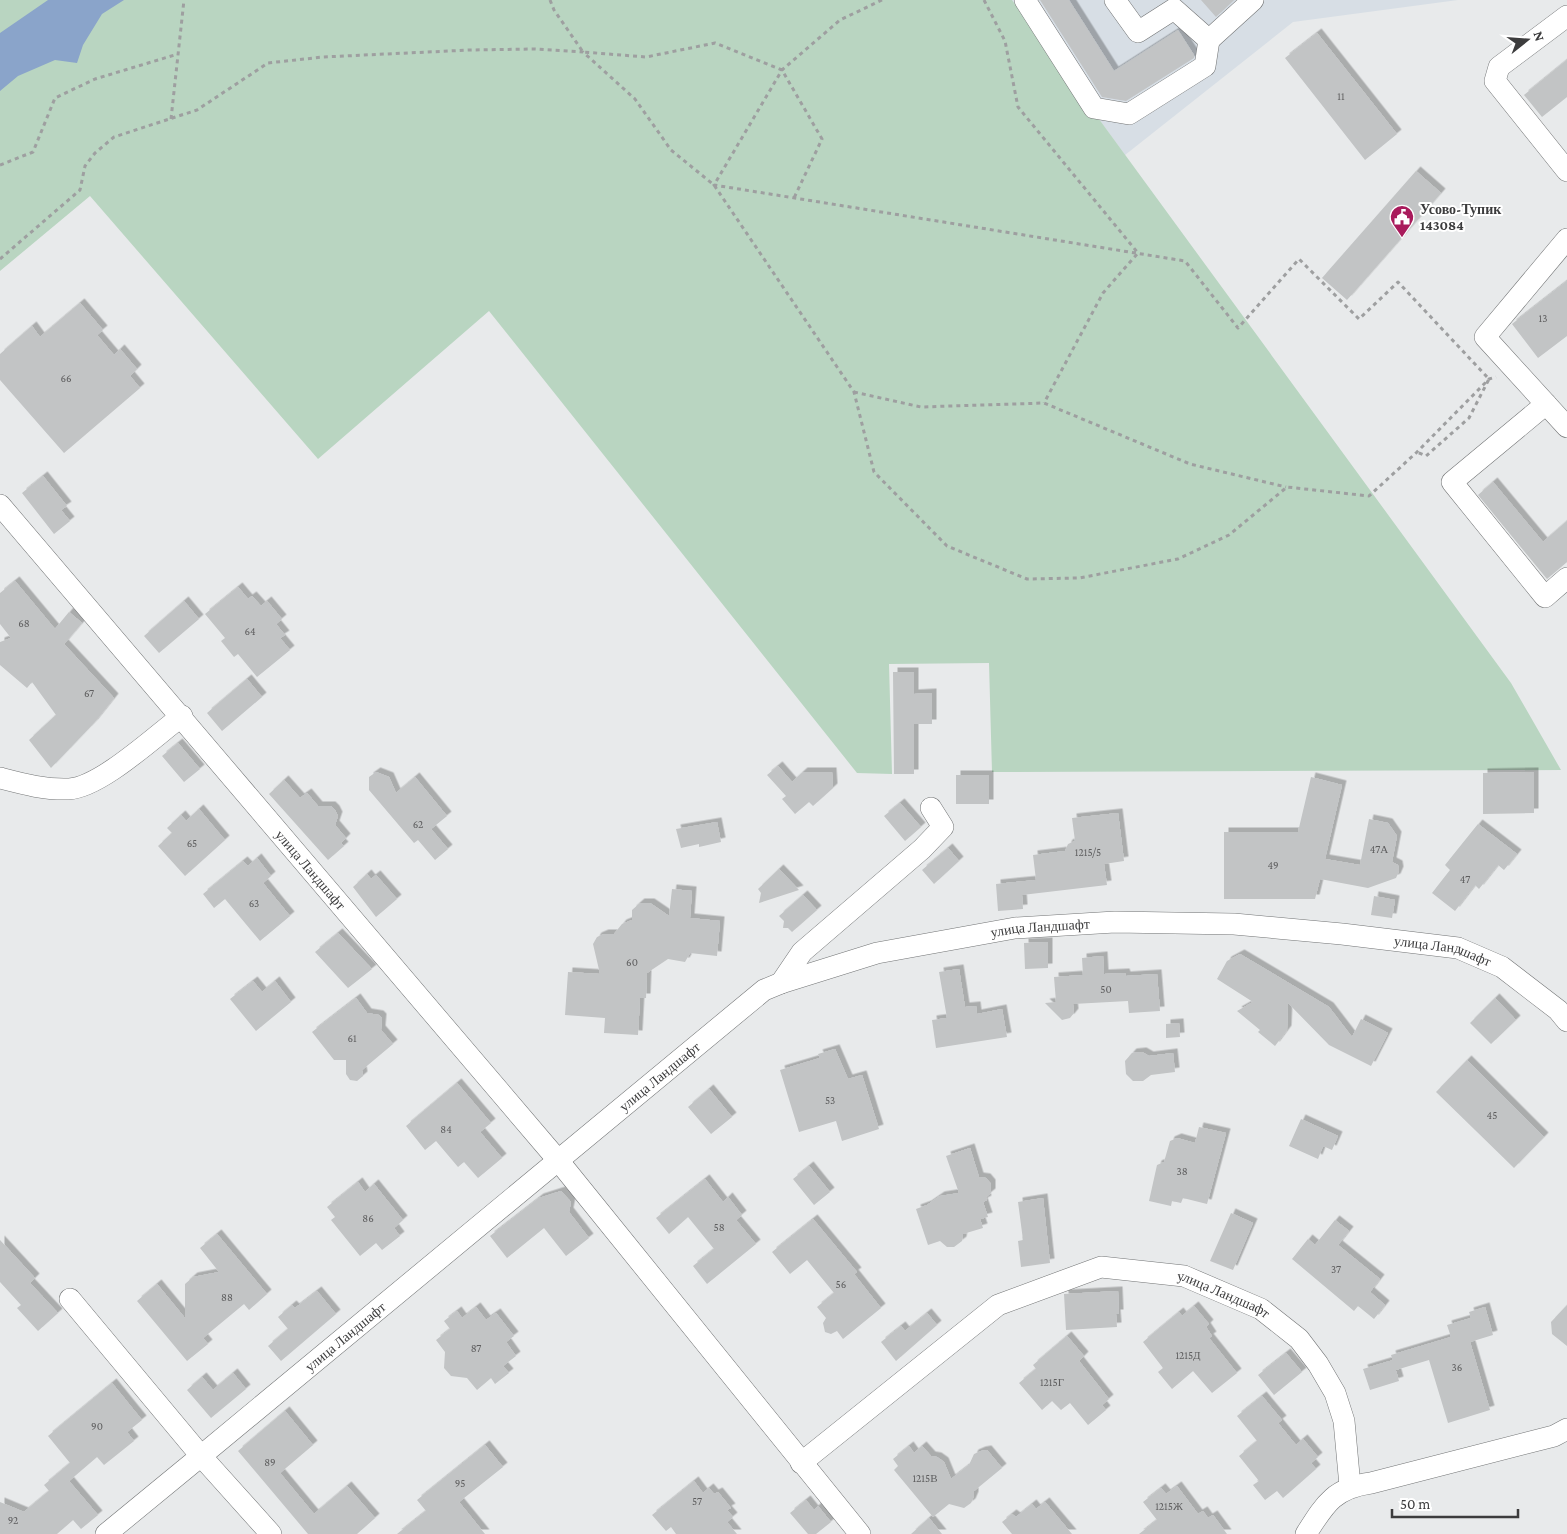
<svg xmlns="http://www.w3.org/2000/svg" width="1567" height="1534" font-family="'Crimson Pro',serif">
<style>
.built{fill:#d7dee5}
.green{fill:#b9d5c1}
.water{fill:#8aa4ca}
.building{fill:#c2c4c5;filter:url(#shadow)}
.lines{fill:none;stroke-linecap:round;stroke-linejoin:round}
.minor-casing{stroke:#727475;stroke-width:22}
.path{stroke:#9e9fa0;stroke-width:3;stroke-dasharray:4 4;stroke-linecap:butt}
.minor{stroke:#fff;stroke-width:21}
.labels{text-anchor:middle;stroke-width:4;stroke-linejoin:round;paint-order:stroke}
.number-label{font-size:11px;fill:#5e5e5f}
.poi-label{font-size:14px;font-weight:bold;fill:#3c3c3d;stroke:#fff;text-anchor:start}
.street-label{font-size:14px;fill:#3c3c3d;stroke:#fff}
</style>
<defs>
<filter id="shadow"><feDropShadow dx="4.5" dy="-4.5" stdDeviation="0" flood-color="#0004"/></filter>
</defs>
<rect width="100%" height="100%" fill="#e8eaeb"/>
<path class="built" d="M 1012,0 L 1458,0 L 1293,22 L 1125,155 Z"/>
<path class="green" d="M 0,0 L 1012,0 L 1511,683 L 1561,770 L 992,772 L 989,663 L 889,664 L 892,774 L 857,773 L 489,311 L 318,459 L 90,196 L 0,271 Z"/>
<path class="water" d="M 48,0 L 124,0 L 102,14 L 83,45 L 77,63 L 55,60 L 18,76 L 0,91 L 0,33 Z"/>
<path class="building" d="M 1040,0 L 1069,0 L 1114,71 L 1178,30 L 1194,55 L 1194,58 L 1126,101 L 1102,97 Z
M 1201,0 L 1234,0 L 1216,17 Z
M 1317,33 L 1397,134 L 1365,160 L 1285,58 Z
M 1567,60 L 1567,97 L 1542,117 L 1524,95 Z
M 1416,171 L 1441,193 L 1347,300 L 1322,278 Z
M 1567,281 L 1567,336 L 1538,358 L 1512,324 Z
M 80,303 L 103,330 L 97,335 L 114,355 L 120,349 L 137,369 L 130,376 L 140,388 L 64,453 L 0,380 L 0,354 L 32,326 L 40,337 Z
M 43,476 L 67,506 L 61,510 L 70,521 L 54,534 L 22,493 Z
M 1493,482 L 1543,542 L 1567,521 L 1567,562 L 1547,579 L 1478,495 Z
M 15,581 L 55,629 L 69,612 L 82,623 L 64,644 L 114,698 L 94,723 L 51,768 L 29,740 L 56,715 L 32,682 L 27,688 L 0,665 L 0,642 L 11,638 L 0,624 L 0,593 Z
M 238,587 L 248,599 L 252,596 L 261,606 L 267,601 L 282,619 L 276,624 L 285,635 L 280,638 L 290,650 L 257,677 L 238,654 L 234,657 L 221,641 L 225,638 L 205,614 Z
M 184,601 L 199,619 L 159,653 L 144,636 Z
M 893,672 L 914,672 L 914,694 L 932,693 L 932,724 L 914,724 L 914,774 L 894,774 Z
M 247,679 L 262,697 L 222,731 L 207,713 Z
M 178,743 L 200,769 L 184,782 L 162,756 Z
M 778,766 L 792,782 L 803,772 L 832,772 L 833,788 L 813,806 L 809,802 L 795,814 L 782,799 L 786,796 L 767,775 Z
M 376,772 L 389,777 L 396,793 L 415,777 L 447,816 L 431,829 L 448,849 L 435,860 L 418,840 L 414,843 L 369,790 L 369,777 Z
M 1534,772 L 1534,813 L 1483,814 L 1483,773 Z
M 956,775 L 989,775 L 989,804 L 956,804 Z
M 1311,777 L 1342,785 L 1325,859 L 1360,865 L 1369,819 L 1388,823 L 1397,836 L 1392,862 L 1398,865 L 1399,871 L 1396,878 L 1368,888 L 1320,879 L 1315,899 L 1224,899 L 1224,832 L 1298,832 Z
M 284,780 L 300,798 L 307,793 L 318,806 L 331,806 L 335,810 L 338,816 L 335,825 L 346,838 L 341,843 L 344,846 L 328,860 L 269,794 Z
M 900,803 L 921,827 L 905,841 L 884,816 Z
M 199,809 L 225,840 L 185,876 L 158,846 L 172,833 L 167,828 L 181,815 L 186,821 Z
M 1118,813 L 1124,861 L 1104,864 L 1107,885 L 1022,895 L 1023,909 L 998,911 L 996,884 L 1036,880 L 1033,855 L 1065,851 L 1068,844 L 1075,841 L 1072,818 Z
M 717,822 L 721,842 L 699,847 L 699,844 L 681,848 L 676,829 Z
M 1478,824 L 1517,854 L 1504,870 L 1498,865 L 1479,889 L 1475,885 L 1455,911 L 1432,893 L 1450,870 L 1445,865 Z
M 948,848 L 959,861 L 934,884 L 922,870 Z
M 257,858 L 271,876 L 263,883 L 290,916 L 260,941 L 225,899 L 214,908 L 203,894 L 243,861 L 248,866 Z
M 779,869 L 799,890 L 759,903 L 761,893 L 758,889 Z
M 367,874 L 371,879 L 376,875 L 397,899 L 376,917 L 353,887 Z
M 672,889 L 692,891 L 690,918 L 720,921 L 717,956 L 690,953 L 685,962 L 668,959 L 647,973 L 646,998 L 640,998 L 638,1035 L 604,1033 L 605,1018 L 565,1015 L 568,972 L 600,974 L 593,944 L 597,937 L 604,934 L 614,934 L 622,924 L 632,920 L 632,910 L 640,903 L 650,903 L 669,916 Z
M 803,895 L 817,910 L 792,932 L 788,928 L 783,928 L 784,921 L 779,916 Z
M 1374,896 L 1395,900 L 1392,918 L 1371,915 Z
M 338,933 L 372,969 L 348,988 L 315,952 Z
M 1048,942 L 1048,968 L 1025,969 L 1024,943 Z
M 1240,954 L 1329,1007 L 1352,1037 L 1361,1019 L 1388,1033 L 1371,1066 L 1329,1045 L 1288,1003 L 1287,1030 L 1275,1046 L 1258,1032 L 1260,1030 L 1237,1011 L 1253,1002 L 1217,979 L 1227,961 Z
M 1103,956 L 1104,974 L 1125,973 L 1126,976 L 1157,974 L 1160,1011 L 1129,1013 L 1128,1001 L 1073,1004 L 1074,1013 L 1070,1018 L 1062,1020 L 1045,1003 L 1056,1002 L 1054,977 L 1083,975 L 1082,958 Z
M 959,969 L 965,1007 L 976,1006 L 977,1014 L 1002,1009 L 1007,1037 L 936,1048 L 932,1020 L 947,1018 L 939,972 Z
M 253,981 L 262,992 L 275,981 L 291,1002 L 256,1031 L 230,999 Z
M 356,998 L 367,1013 L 379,1015 L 382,1018 L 381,1030 L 393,1044 L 362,1070 L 363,1076 L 357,1081 L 350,1080 L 346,1074 L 346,1060 L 334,1060 L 312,1032 Z
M 1495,998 L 1516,1020 L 1491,1044 L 1470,1023 Z
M 1179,1023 L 1180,1037 L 1166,1038 L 1166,1024 Z
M 835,1049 L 848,1079 L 862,1075 L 879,1129 L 842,1141 L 836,1121 L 799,1132 L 780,1070 L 820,1058 L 818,1054 Z
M 1142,1052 L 1149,1056 L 1173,1053 L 1175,1072 L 1151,1075 L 1143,1081 L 1133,1081 L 1126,1074 L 1125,1061 L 1132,1053 Z
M 1467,1060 L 1544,1137 L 1514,1168 L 1436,1092 Z
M 457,1083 L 491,1123 L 480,1132 L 502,1158 L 478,1178 L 464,1162 L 458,1167 L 436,1141 L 425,1150 L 406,1126 Z
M 709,1089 L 732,1117 L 711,1134 L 688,1107 Z
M 1301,1119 L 1338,1136 L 1332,1150 L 1323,1146 L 1318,1159 L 1289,1146 Z
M 1199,1127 L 1226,1133 L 1207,1204 L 1183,1198 L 1181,1203 L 1172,1201 L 1171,1206 L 1149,1201 L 1157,1165 L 1164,1162 L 1170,1141 L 1177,1138 L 1195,1143 Z
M 970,1148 L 979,1177 L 986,1178 L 991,1184 L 991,1193 L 986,1197 L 987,1200 L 983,1202 L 988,1217 L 980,1219 L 983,1228 L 963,1234 L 962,1241 L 954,1247 L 947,1247 L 940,1241 L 928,1245 L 916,1209 L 927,1205 L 940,1196 L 959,1193 L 946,1156 Z
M 809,1166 L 830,1192 L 814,1205 L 793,1179 Z
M 705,1179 L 723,1202 L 728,1197 L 742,1215 L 736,1220 L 756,1244 L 707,1284 L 693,1266 L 714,1249 L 688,1217 L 669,1234 L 656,1218 Z
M 358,1182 L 365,1192 L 374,1184 L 403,1220 L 394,1228 L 400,1236 L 382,1250 L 376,1243 L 360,1256 L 331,1220 L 335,1217 L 327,1207 Z
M 561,1191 L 571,1202 L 569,1212 L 589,1238 L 566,1256 L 544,1228 L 507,1258 L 490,1236 L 539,1198 Z
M 1043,1198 L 1050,1263 L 1021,1267 L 1018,1241 L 1023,1240 L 1018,1202 Z
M 1231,1213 L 1253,1223 L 1233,1270 L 1210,1261 Z
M 813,1219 L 857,1272 L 854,1274 L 881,1308 L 843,1339 L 837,1331 L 831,1334 L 825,1332 L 823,1323 L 826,1318 L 817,1307 L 834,1293 L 807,1260 L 790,1274 L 772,1252 Z
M 1335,1220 L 1349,1231 L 1338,1245 L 1380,1279 L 1370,1292 L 1385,1305 L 1374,1319 L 1358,1306 L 1354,1311 L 1292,1259 L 1308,1239 L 1315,1245 Z
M 217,1234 L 267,1294 L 249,1310 L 244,1304 L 203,1338 L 208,1344 L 187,1361 L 137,1301 L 157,1284 L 185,1318 L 185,1284 L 193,1277 L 219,1272 L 200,1248 Z
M 0,1240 L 35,1278 L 30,1283 L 58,1313 L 38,1331 L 17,1308 L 21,1305 L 0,1282 Z
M 317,1291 L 336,1314 L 281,1361 L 268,1346 L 288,1329 L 278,1317 L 292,1305 L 295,1308 Z
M 1118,1291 L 1119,1314 L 1116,1314 L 1117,1327 L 1066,1330 L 1064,1294 Z
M 1567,1305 L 1567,1346 L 1552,1334 L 1551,1322 Z
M 1194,1306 L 1209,1324 L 1206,1327 L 1212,1336 L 1209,1338 L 1237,1373 L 1212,1393 L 1193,1371 L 1172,1389 L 1158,1372 L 1163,1368 L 1143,1342 L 1179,1312 L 1182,1316 Z
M 476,1307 L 486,1320 L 496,1313 L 514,1336 L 506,1342 L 516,1356 L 503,1366 L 509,1373 L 495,1384 L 491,1378 L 477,1390 L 467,1378 L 451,1376 L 444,1368 L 445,1352 L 436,1340 L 450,1329 L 444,1321 L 457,1311 L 462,1318 Z
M 1485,1307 L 1493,1335 L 1470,1342 L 1490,1410 L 1448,1423 L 1429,1360 L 1396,1370 L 1391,1355 L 1451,1337 L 1447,1325 L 1471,1318 L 1469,1312 Z
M 927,1313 L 937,1325 L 896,1361 L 881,1342 L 901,1326 L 905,1331 Z
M 1067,1336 L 1084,1356 L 1079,1361 L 1109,1399 L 1102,1405 L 1106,1410 L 1088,1425 L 1070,1403 L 1061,1410 L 1052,1401 L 1042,1410 L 1019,1383 L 1036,1369 L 1033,1365 Z
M 1286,1353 L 1302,1372 L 1274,1395 L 1258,1375 Z
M 1393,1360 L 1399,1381 L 1370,1390 L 1363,1369 Z
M 233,1373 L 246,1389 L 211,1418 L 187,1390 L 202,1377 L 213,1390 Z
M 112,1383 L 142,1420 L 127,1432 L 134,1441 L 104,1465 L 97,1457 L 69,1481 L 98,1515 L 81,1529 L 73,1520 L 57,1534 L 0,1534 L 0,1502 L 24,1512 L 49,1491 L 44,1485 L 70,1463 L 48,1436 Z
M 1262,1396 L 1282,1420 L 1278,1423 L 1296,1445 L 1303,1439 L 1318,1457 L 1311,1463 L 1316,1469 L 1283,1498 L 1277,1491 L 1265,1500 L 1253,1485 L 1259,1481 L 1239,1456 L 1257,1441 L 1237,1416 Z
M 285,1411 L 313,1445 L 280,1473 L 314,1514 L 347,1486 L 375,1518 L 357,1534 L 308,1534 L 238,1451 Z
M 485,1445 L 503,1467 L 459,1502 L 485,1534 L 397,1534 L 426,1511 L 417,1500 Z
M 909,1446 L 914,1453 L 922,1446 L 931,1456 L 937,1457 L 944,1462 L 951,1479 L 969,1465 L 974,1454 L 981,1451 L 987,1450 L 1002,1468 L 974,1491 L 974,1496 L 971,1503 L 964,1508 L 949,1504 L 933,1517 L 894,1470 L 898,1466 L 893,1459 Z
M 694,1481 L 703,1493 L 709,1488 L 714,1494 L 718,1492 L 731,1508 L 727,1510 L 733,1517 L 727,1522 L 737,1534 L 676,1534 L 671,1527 L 666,1531 L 652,1515 Z
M 1177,1486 L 1198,1514 L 1203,1511 L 1208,1518 L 1213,1515 L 1227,1534 L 1139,1534 L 1157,1520 L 1143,1502 L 1161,1488 L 1166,1494 Z
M 806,1500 L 814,1510 L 818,1506 L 831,1522 L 816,1534 L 808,1534 L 790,1513 Z
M 1045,1502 L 1072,1534 L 1012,1534 L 1002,1522 L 1012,1514 L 1016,1517 L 1032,1504 L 1036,1509 Z
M 929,1518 L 942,1534 L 911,1534 Z"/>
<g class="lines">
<g class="minor-casing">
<g id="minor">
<path d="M 1025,0 L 1094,108 L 1129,114 L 1205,66 L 1209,40"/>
<path d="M 1115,0 L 1138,32 L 1174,9 L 1209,40 L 1253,0"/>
<path d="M 1567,16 L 1499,67 L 1495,81 L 1567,171"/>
<path d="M 1567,239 L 1485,337 L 1567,427"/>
<path d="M 1546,404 L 1452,482 L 1545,597 L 1567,578"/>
<path id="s1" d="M 0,505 L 557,1159 L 860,1534"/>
<path d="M 0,778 C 23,784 45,790 69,789 C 101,787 155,736 182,716"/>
<path d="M 781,983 L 802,952 L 922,849 L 943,827 L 931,808"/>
<path d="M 70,1299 L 201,1456 L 106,1534"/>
<path id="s2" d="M 801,1463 L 998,1305 L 1101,1267 L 1184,1276 L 1261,1309 L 1299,1339 L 1318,1364 L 1335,1393 L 1344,1421 L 1350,1486"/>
<path id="s3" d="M 271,1534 L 201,1456 L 764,990 L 781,983 L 877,953 L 1015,928 L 1115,922 L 1234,924 L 1342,934 L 1458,948 L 1502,967 L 1558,1010 L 1567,1021"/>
<path d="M 1306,1534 C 1325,1504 1334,1488 1371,1483 L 1554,1436 L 1567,1429"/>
</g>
</g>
<path class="path" d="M 550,0 L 554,10 L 583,52 L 646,57 L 715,43 L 782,70 L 822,139 L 794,198
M 882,0 L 840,20 L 782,70 L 714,185 L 1185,261 L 1238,328 L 1299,259 L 1359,319 L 1398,282 L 1489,379 L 1469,418 L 1426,456 L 1417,452
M 984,0 L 1005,41 L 1018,107 L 1138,253 L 1103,293 L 1044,403
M 171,119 L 184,0
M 0,165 L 33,152 L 55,98 L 95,79 L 178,54
M 0,259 L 80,190 L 85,166 L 95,153 L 114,137 L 197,110 L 268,63 L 323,57 L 470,50 L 535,49 L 583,52 L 635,99 L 671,150 L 714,185 L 854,392 L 874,472 L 947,546 L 1027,579 L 1079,578 L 1178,559 L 1229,535 L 1287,487 L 1369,496 L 1417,452 L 1489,379 L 1496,377
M 854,392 L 921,407 L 1044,403 L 1190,464 L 1286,487"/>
<use href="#minor" class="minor"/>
</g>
<defs>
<g id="civic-pin" transform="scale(1.25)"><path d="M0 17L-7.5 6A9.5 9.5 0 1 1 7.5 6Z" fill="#a91b5c" stroke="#fff"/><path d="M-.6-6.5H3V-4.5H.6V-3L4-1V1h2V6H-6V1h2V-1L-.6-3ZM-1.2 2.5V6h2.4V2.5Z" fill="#fff"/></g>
</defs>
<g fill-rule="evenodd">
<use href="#civic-pin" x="1402" y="217"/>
</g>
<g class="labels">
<g class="number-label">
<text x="1341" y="100">11</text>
<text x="1543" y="322">13</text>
<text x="66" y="382">66</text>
<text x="24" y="627">68</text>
<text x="250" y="635">64</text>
<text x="89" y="697">67</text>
<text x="418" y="828">62</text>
<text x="192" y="847">65</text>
<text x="1379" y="853">47А</text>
<text x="1088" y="856">1215/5</text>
<text x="1273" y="869">49</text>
<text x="1465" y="883">47</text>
<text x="254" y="907">63</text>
<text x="632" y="966">60</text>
<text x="1106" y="993">50</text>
<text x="352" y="1042">61</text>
<text x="830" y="1104">53</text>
<text x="1492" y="1119">45</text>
<text x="446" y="1133">84</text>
<text x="1182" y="1175">38</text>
<text x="368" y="1222">86</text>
<text x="719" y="1231">58</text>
<text x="1336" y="1273">37</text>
<text x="841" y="1288">56</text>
<text x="227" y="1301">88</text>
<text x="476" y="1352">87</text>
<text x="1188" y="1359">1215Д</text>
<text x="1457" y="1371">36</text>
<text x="1052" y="1386">1215Г</text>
<text x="97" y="1430">90</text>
<text x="270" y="1466">89</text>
<text x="925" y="1482">1215В</text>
<text x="460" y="1487">95</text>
<text x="697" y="1505">57</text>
<text x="1169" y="1510">1215Ж</text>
<text x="13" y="1524">92</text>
</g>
<g class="poi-label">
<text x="1420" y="214">Усово-Тупик<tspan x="1420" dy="16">143084</tspan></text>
</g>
<g class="street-label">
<text dy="5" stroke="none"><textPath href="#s1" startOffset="479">улица Ландшафт</textPath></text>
<text dy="5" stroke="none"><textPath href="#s3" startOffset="1120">улица Ландшафт</textPath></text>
<text dy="5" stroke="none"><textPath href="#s3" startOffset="1525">улица Ландшафт</textPath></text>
<text dy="5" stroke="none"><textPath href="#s3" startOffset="700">улица Ландшафт</textPath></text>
<text dy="5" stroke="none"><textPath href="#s2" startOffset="489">улица Ландшафт</textPath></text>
<text dy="5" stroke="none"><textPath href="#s3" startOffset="292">улица Ландшафт</textPath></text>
</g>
</g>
<g transform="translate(1527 40) rotate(73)" stroke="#ffffff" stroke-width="4" paint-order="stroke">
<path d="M0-4L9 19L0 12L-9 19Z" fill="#3c3c3d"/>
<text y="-8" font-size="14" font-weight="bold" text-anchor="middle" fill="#3c3c3d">N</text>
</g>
<path d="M1392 1509v8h126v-8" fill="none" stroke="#3c3c3d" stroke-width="2.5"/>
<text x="1400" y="1509" font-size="15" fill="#3c3c3d" stroke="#ffffff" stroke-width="4" paint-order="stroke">50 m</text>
</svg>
